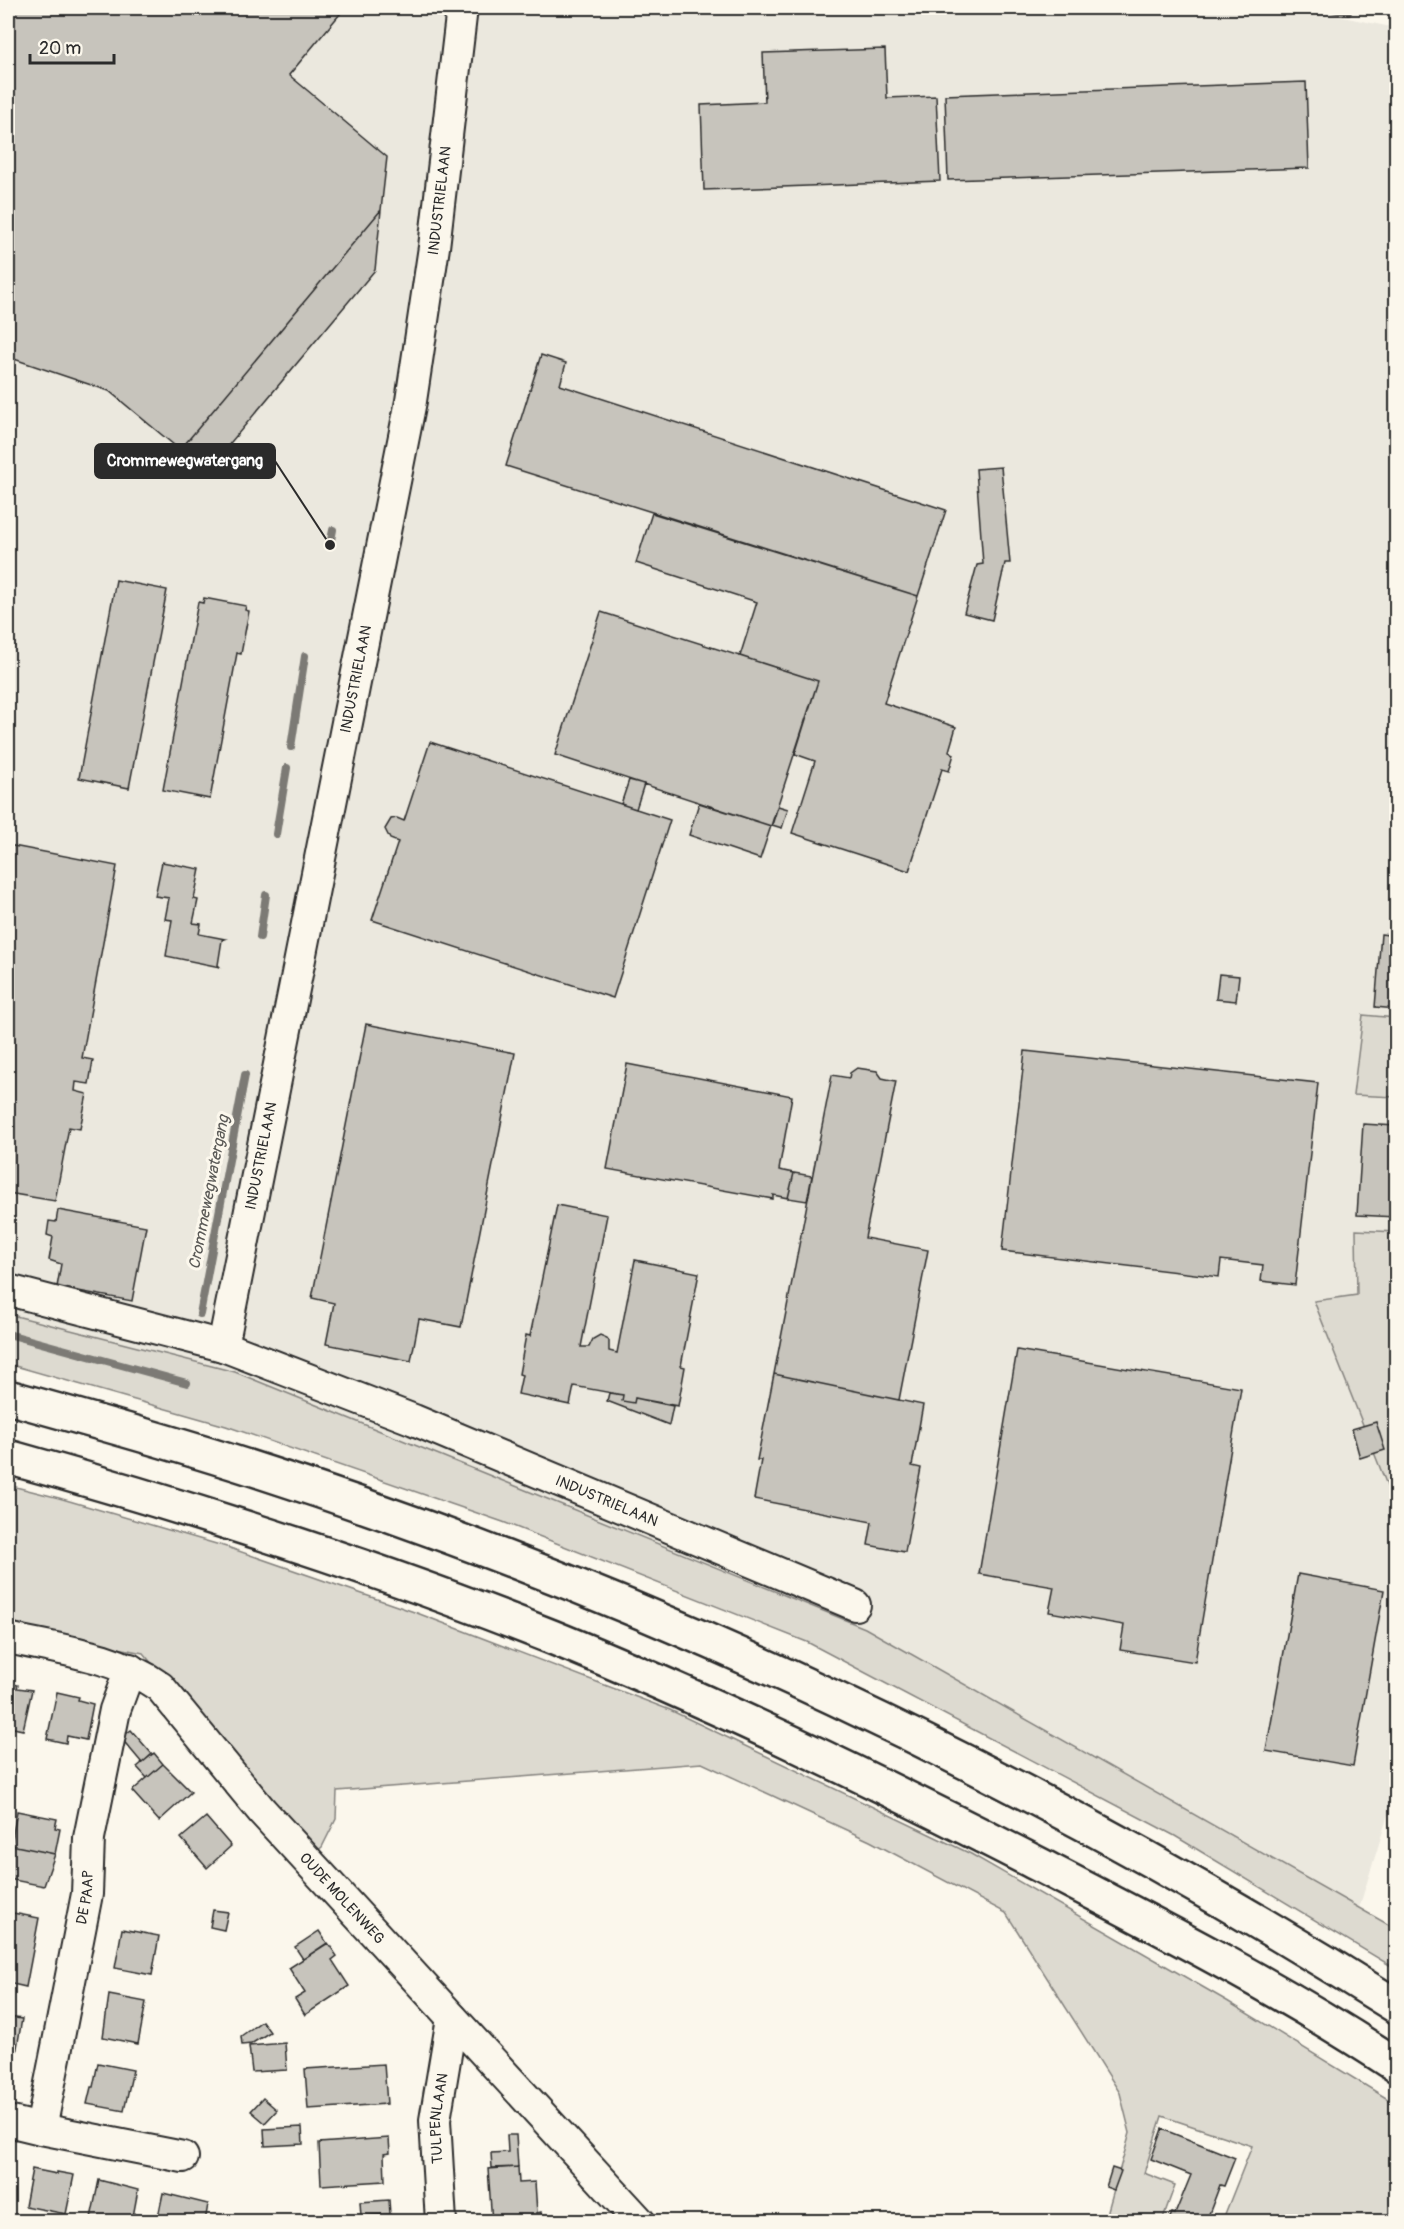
<svg xmlns="http://www.w3.org/2000/svg" width="1404" height="2229" font-family="Pangolin,sans-serif">
<style>
.built{fill:#ebe8de}
.green{fill:#dddad0;stroke:#84827e;stroke-width:1.5}
.lines{fill:none;stroke-linecap:round;stroke-linejoin:round}
.stream{stroke:#7b7a75;stroke-width:8}
.building{fill:#c7c4bc;stroke:#2b2b2b;stroke-width:1.5}
.minor-casing{stroke:#2b2b2b;stroke-width:34}
.highway-casing{stroke:#2b2b2b;stroke-width:38}
.minor{stroke:#fbf7ec;stroke-width:30}
.highway{stroke:#fbf7ec;stroke-width:33}
.labels{text-anchor:middle;stroke-width:6;stroke-linejoin:round;paint-order:stroke}
.street-label{font-size:15px;fill:#2b2b2b;stroke:#fbf7ec}
.water-label{font-size:16px;font-style:italic;fill:#5a5956;stroke:#fbf7ec}
.leader{fill:none;stroke:#2b2b2b;stroke-width:2}
.callout-dot{fill:#2b2b2b;stroke:#fbf7ec;stroke-width:2}
.callout{fill:#2b2b2b;stroke:#2b2b2b;stroke-width:2}
.callout-label{font-size:16px;text-anchor:middle;font-weight:bold;fill:#fff}
</style>
<rect width="100%" height="100%" fill="#fbf7ec"/>
<filter id="ink" filterUnits="userSpaceOnUse"><feTurbulence type="fractalNoise" baseFrequency=".0167" numOctaves="2"/><feDisplacementMap in="SourceGraphic" scale="12" xChannelSelector="R" yChannelSelector="G"/><feConvolveMatrix kernelMatrix="1 2 1 2 8 2 1 2 1" color-interpolation-filters="sRGB"/></filter>
<g filter="url(#ink)">
<path class="built" d="M 8,8 L 648,8 L 660,13 L 1022,8 L 1299,8 L 1396,28 L 1396,1018 L 1363,1015 L 1354,1095 L 1396,1097 L 1396,1232 L 1356,1230 L 1357,1295 L 1314,1301 L 1396,1508 L 1396,1789 L 1359,1908 L 865,1628 L 235,1372 L 8,1314 Z"/>
<path class="green" d="M 1363,1015 L 1396,1018 L 1396,1097 L 1353,1095 Z
M 1356,1230 L 1396,1232 L 1396,1508 L 1314,1301 L 1357,1295 Z
M 8,1314 L 235,1372 L 865,1628 L 1396,1929 L 1396,1969 L 1175,1836 L 807,1642 L 503,1522 L 226,1426 L 8,1364 Z
M 8,1485 L 59,1498 L 230,1548 L 417,1613 L 670,1710 L 971,1854 L 1227,2001 L 1396,2104 L 1396,2221 L 1230,2222 L 1223,2219 L 1252,2146 L 1162,2116 L 1144,2173 L 1175,2185 L 1162,2221 L 1105,2221 L 1130,2133 L 1120,2093 L 1006,1913 L 870,1841 L 702,1763 L 337,1791 L 336,1819 L 322,1847 L 312,1855 L 143,1653 L 8,1626 Z"/>
<g class="lines">
<path class="stream" d="M 1327,8 L 1348,12
M 330,545 L 333,530
M 291,747 L 305,656
M 276,834 L 287,768
M 260,937 L 266,895
M 200,1314 L 245,1075
M 8,1334 L 187,1383"/>
</g>
<path class="building" d="M 8,8 L 345,8 L 289,75 L 387,157 L 381,210 L 180,450 L 109,391 L 8,357 Z
M 885,49 L 887,98 L 936,96 L 940,181 L 704,190 L 701,105 L 765,102 L 763,53 Z
M 1306,82 L 1309,168 L 948,180 L 945,95 Z
M 381,210 L 375,270 L 206,472 L 180,450 Z
M 541,355 L 566,363 L 560,385 L 946,510 L 918,596 L 506,466 Z
M 1001,467 L 1010,563 L 1005,563 L 992,620 L 964,613 L 977,565 L 983,564 L 976,469 Z
M 652,513 L 918,596 L 884,703 L 956,727 L 949,751 L 954,754 L 949,771 L 942,769 L 909,871 L 792,833 L 815,761 L 795,754 L 818,681 L 740,656 L 757,602 L 636,563 Z
M 116,580 L 167,590 L 129,788 L 79,778 Z
M 204,598 L 246,606 L 245,610 L 249,611 L 241,654 L 237,653 L 210,799 L 163,790 L 198,602 L 203,603 Z
M 601,612 L 818,681 L 771,826 L 555,755 Z
M 430,742 L 670,820 L 613,998 L 372,920 L 398,842 L 390,839 L 385,829 L 391,819 L 397,818 L 404,821 Z
M 629,780 L 644,784 L 636,809 L 621,804 Z
M 699,803 L 771,826 L 760,859 L 689,835 Z
M 778,806 L 788,809 L 782,828 L 772,825 Z
M 8,845 L 117,866 L 82,1058 L 93,1060 L 89,1084 L 76,1082 L 75,1091 L 87,1094 L 80,1129 L 69,1127 L 55,1201 L 8,1193 Z
M 162,862 L 200,869 L 194,899 L 198,900 L 193,923 L 201,924 L 199,934 L 225,939 L 222,940 L 218,965 L 220,967 L 166,956 L 172,920 L 165,919 L 169,898 L 155,896 Z
M 1381,934 L 1396,936 L 1396,1009 L 1375,1007 Z
M 1219,974 L 1239,976 L 1236,1001 L 1216,999 Z
M 366,1024 L 515,1053 L 461,1327 L 419,1319 L 411,1361 L 326,1344 L 334,1303 L 312,1298 Z
M 1025,1051 L 1318,1083 L 1295,1285 L 1261,1281 L 1263,1265 L 1221,1260 L 1219,1277 L 1002,1251 Z
M 627,1064 L 792,1096 L 779,1170 L 794,1173 L 788,1198 L 773,1195 L 773,1199 L 607,1169 Z
M 857,1068 L 877,1071 L 882,1078 L 896,1081 L 865,1238 L 928,1250 L 899,1400 L 774,1374 L 832,1075 L 849,1078 L 850,1073 Z
M 1363,1124 L 1396,1126 L 1396,1217 L 1357,1215 Z
M 794,1173 L 812,1176 L 807,1201 L 788,1198 Z
M 557,1205 L 607,1215 L 581,1347 L 589,1347 L 593,1339 L 600,1335 L 607,1338 L 609,1341 L 609,1351 L 617,1353 L 635,1260 L 699,1273 L 681,1366 L 685,1367 L 678,1406 L 635,1398 L 634,1403 L 622,1401 L 623,1395 L 574,1386 L 570,1405 L 518,1394 L 522,1375 L 519,1374 L 526,1335 L 530,1336 Z
M 58,1210 L 146,1226 L 132,1301 L 57,1287 L 61,1264 L 49,1260 L 53,1237 L 47,1235 L 49,1221 L 56,1222 Z
M 1017,1350 L 1241,1388 L 1195,1662 L 1120,1650 L 1124,1625 L 1049,1612 L 1054,1587 L 979,1574 Z
M 774,1374 L 923,1405 L 912,1466 L 921,1468 L 905,1552 L 868,1545 L 872,1522 L 754,1499 L 761,1460 L 757,1460 Z
M 609,1393 L 623,1395 L 622,1401 L 634,1403 L 635,1398 L 673,1406 L 669,1425 L 607,1401 Z
M 1376,1422 L 1385,1450 L 1360,1458 L 1352,1429 Z
M 1298,1574 L 1384,1590 L 1353,1766 L 1266,1751 Z
M 8,1683 L 18,1685 L 17,1688 L 32,1690 L 23,1730 L 8,1727 Z
M 57,1692 L 79,1697 L 78,1700 L 93,1704 L 86,1740 L 67,1736 L 66,1743 L 47,1739 Z
M 131,1730 L 152,1754 L 142,1763 L 121,1738 Z
M 154,1753 L 163,1764 L 147,1778 L 137,1767 Z
M 163,1764 L 191,1792 L 159,1821 L 132,1791 Z
M 17,1811 L 57,1819 L 55,1828 L 60,1829 L 55,1854 L 11,1845 Z
M 206,1817 L 231,1846 L 207,1868 L 181,1838 Z
M 11,1845 L 55,1854 L 44,1886 L 8,1879 Z
M 213,1910 L 228,1912 L 224,1930 L 210,1927 Z
M 8,1912 L 39,1918 L 26,1987 L 8,1983 Z
M 122,1929 L 159,1936 L 152,1975 L 115,1968 Z
M 319,1931 L 327,1943 L 303,1959 L 295,1947 Z
M 328,1943 L 337,1956 L 332,1960 L 349,1986 L 305,2015 L 295,1999 L 305,1993 L 289,1968 Z
M 109,1995 L 146,2002 L 138,2044 L 103,2037 Z
M 8,2017 L 22,2019 L 10,2088 L 8,2088 Z
M 262,2021 L 270,2032 L 251,2044 L 242,2045 L 241,2036 Z
M 285,2043 L 287,2070 L 252,2072 L 249,2046 Z
M 98,2063 L 133,2070 L 124,2111 L 87,2104 L 91,2087 L 93,2087 Z
M 384,2064 L 387,2104 L 308,2109 L 305,2069 Z
M 263,2098 L 277,2110 L 265,2123 L 251,2111 Z
M 302,2127 L 303,2144 L 265,2146 L 264,2129 Z
M 1162,2129 L 1235,2158 L 1224,2186 L 1220,2185 L 1206,2222 L 1168,2222 L 1172,2213 L 1175,2214 L 1191,2175 L 1151,2159 Z
M 507,2135 L 516,2135 L 518,2167 L 492,2168 L 491,2153 L 508,2152 Z
M 389,2138 L 390,2153 L 384,2154 L 385,2181 L 321,2185 L 319,2143 Z
M 518,2167 L 519,2183 L 535,2182 L 537,2213 L 541,2212 L 541,2222 L 492,2222 L 488,2169 Z
M 1112,2168 L 1121,2171 L 1114,2190 L 1106,2187 Z
M 32,2169 L 57,2174 L 57,2172 L 74,2175 L 66,2214 L 25,2206 Z
M 99,2180 L 138,2190 L 132,2222 L 109,2222 L 91,2218 Z
M 163,2193 L 208,2204 L 205,2222 L 157,2222 Z
M 389,2200 L 390,2214 L 361,2216 L 360,2202 Z
M 390,2214 L 391,2222 L 347,2222 L 347,2217 Z"/>
<g class="lines">
<g class="minor-casing">
<g id="minor">
<path id="s1" d="M 8,1290 L 223,1346 L 414,1420 L 855,1605"/>
<path id="s2" d="M 223,1346 L 411,401 L 434,247 L 462,8"/>
<path id="s3" d="M 8,1638 C 60,1650 115,1655 160,1687 L 262,1811 L 640,2222"/>
<path d="M 8,2121 L 41,2129 L 183,2157"/>
<path id="s4" d="M 41,2129 L 87,1894 L 89,1838 L 115,1710 L 130,1669"/>
<path id="s5" d="M 441,2222 L 435,2120 L 452,2018"/>
</g>
</g>
<g class="highway-casing">
<path id="highway" d="M 8,1397 C 84,1418 160,1439 235,1463 C 643,1592 1035,1778 1396,2006
M 8,1457 C 191,1508 374,1566 552,1637 C 715,1703 873,1780 1030,1860 C 1154,1924 1280,1988 1396,2065"/>
</g>
<use href="#minor" class="minor"/>
<use href="#highway" class="highway"/>
</g>
</g>
<g class="labels">
<g class="street-label">
<text dy="5" stroke="none"><textPath href="#s2" startOffset="1166">INDUSTRIELAAN</textPath></text>
<text dy="5" stroke="none"><textPath href="#s2" startOffset="680">INDUSTRIELAAN</textPath></text>
<text dy="5" stroke="none"><textPath href="#s2" startOffset="194">INDUSTRIELAAN</textPath></text>
<text dy="5" stroke="none"><textPath href="#s1" startOffset="636">INDUSTRIELAAN</textPath></text>
<text dy="5" stroke="none"><textPath href="#s4" startOffset="236">DE PAAP</textPath></text>
<text dy="5" stroke="none"><textPath href="#s3" startOffset="440">OUDE MOLENWEG</textPath></text>
<text dy="5" stroke="none"><textPath href="#s5" startOffset="104">TULPENLAAN</textPath></text>
</g>
<g class="water-label">
<text transform="translate(208 1192) rotate(-79)" y="6">Crommewegwatergang</text>
</g>
</g>
<path class="leader" d="M330 545L275 461"/>
<circle class="callout-dot" cx="330" cy="545" r="6"/>
<rect class="callout" x="95" y="444" width="180" height="34" rx="6"/>
<g class="callout-label">
<text x="185" y="466">Crommewegwatergang</text>
</g>
<rect width="1404" height="2229" fill="none" stroke="#fbf7ec" stroke-width="30"/>
<rect x="15" y="15" width="1374" height="2199" fill="none" stroke="#2b2b2b" stroke-width="2" filter="url(#ink)"/>
<path d="M30 54v9h84v-9" fill="none" stroke="#2b2b2b" stroke-width="3"/>
<text x="39" y="54" font-size="18" fill="#2b2b2b" stroke="#fbf7ec" stroke-width="4.5" paint-order="stroke">20 m</text>
</svg>
